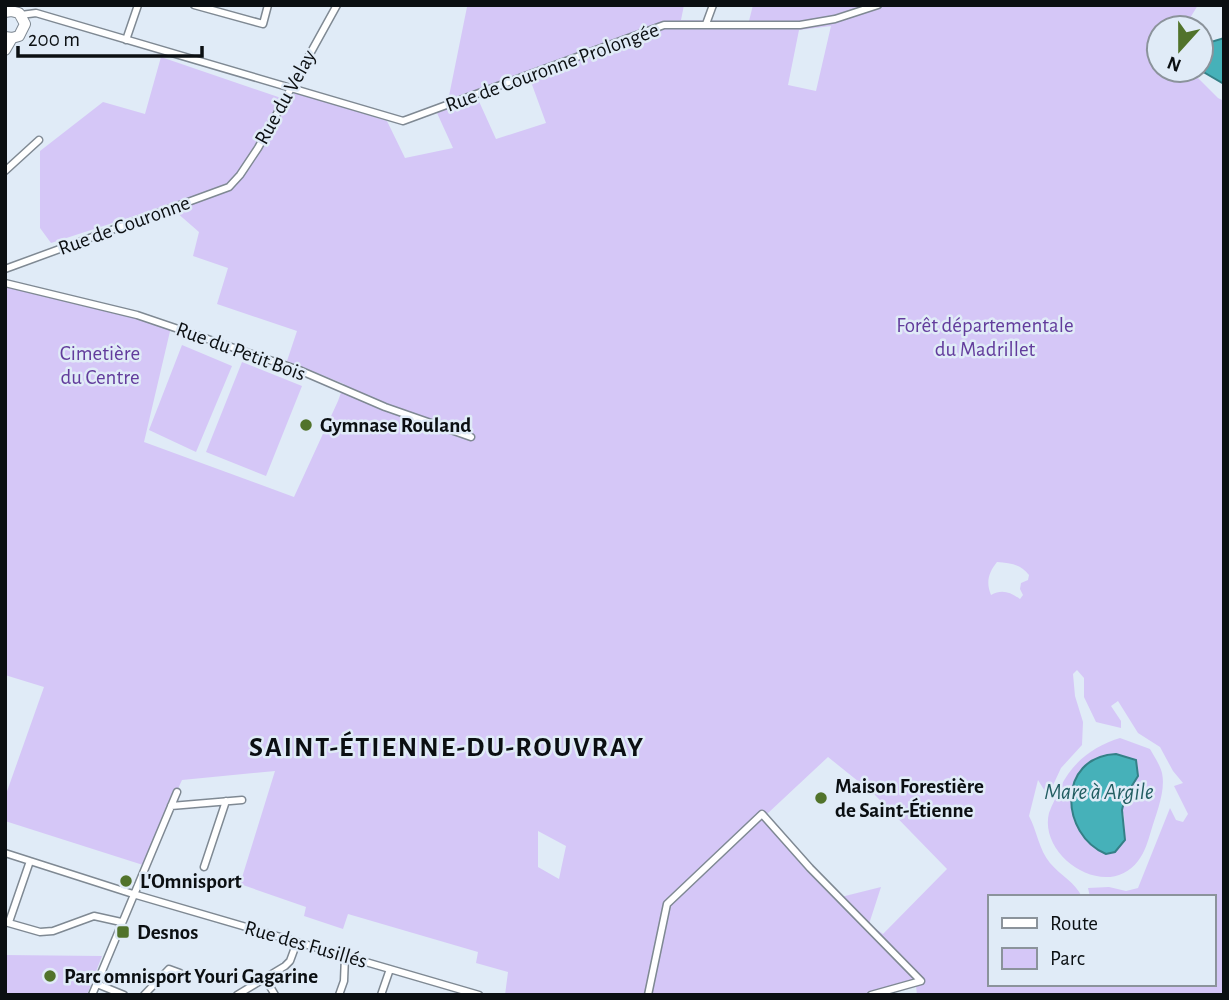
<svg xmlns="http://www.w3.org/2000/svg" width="1229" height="1000" font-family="'Alegreya Sans',sans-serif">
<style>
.green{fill:#d5c7f7;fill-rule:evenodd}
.water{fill:#46b1b9;stroke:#348087;stroke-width:2}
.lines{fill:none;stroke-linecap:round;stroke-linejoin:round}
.street-casing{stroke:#7f8993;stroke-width:9}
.secondary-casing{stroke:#7f8993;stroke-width:12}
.street{stroke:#fff;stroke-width:6}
.secondary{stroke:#fff;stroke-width:10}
.poi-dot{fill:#51732b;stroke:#e0ebf7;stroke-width:2.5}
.labels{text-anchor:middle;stroke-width:5;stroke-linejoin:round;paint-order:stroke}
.street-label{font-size:21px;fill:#0b0f12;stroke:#e0ebf7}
.park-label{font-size:21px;fill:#623c9c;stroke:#e0ebf7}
.poi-label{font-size:21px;font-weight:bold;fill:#0b0f12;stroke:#e0ebf7;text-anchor:start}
.water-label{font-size:23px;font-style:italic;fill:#235e62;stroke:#e0ebf7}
.district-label{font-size:28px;font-weight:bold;letter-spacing:2px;fill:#0b0f12;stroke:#e0ebf7}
</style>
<rect width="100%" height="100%" fill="#e0ebf7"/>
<path class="green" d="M 463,5 L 684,5 L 681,20 L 749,21 L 753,5 L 1198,5 L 1184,28 L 1159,28 L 1159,70 L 1190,70 L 1218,98 L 1224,101 L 1224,995 L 917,995 L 916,986 L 883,995 L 505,995 L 508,972 L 476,963 L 478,952 L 348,914 L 343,929 L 304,916 L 306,907 L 240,884 L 275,771 L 182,780 L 143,865 L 5,821 L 5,797 L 44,687 L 5,675 L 5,285 L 137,316 L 171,327 L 144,442 L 294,497 L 338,401 L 344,384 L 287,361 L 297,331 L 217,304 L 228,268 L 193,256 L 199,232 L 168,205 L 51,243 L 40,228 L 40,151 L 103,102 L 145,114 L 161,57 L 290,101 L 295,92 L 387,121 L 405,158 L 453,148 L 437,113 L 477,97 L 496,139 L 546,123 L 527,71 L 448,101 L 467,7 ZM 831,26 L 816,91 L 788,85 L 799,30 ZM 997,562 C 1010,563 1021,564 1029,575 L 1028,580 L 1021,583 L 1020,589 L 1023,595 L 1020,599 C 1010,592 1002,589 991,595 C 986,583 988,573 997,562 ZM 1077,670 L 1084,678 L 1084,697 L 1096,722 L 1121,728 L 1121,721 L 1111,706 L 1118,701 L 1138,733 L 1160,747 L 1173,771 L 1183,783 L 1174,786 L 1188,814 L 1183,822 L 1176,820 L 1170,808 L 1138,888 L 1126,891 L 1109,887 L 1088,888 L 1090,897 L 1213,897 L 1213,984 L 989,984 L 989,897 L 1082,897 C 1075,882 1061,876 1050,863 C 1039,850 1037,831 1029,816 L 1038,780 L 1048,796 L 1061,768 L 1082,745 L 1083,722 L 1075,696 L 1073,674 ZM 828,757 L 874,794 L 947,869 L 883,934 L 869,924 L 881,887 L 841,897 L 767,814 ZM 538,831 L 566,846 L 559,879 L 538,867 Z
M 182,345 L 232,366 L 196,452 L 149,430 Z
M 242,362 L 302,386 L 266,476 L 206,452 Z
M 1120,738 L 1150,749 C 1154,756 1160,765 1162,773 C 1166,791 1156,814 1151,831 C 1148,841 1145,852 1138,861 C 1107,902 1038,857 1049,813 C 1052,804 1057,796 1060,788 C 1072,762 1094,746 1120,738 ZM 1116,754 L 1135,760 L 1133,788 L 1125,797 L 1122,811 L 1124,815 L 1125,840 L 1106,854 C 1084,845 1076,822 1070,800 Z
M 5,955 L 102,956 L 87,995 L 5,995 Z"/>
<path class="water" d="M 1224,38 L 1224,84 L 1200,70 L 1201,45 Z
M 1116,754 L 1136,760 L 1138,776 L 1125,797 L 1122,810 L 1125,840 L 1115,852 L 1106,854 C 1060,835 1056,757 1116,754 Z"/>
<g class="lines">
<g class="street-casing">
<path id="street" d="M 194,5 L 263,24 L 268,5
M 21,15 L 36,13 L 403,121 L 664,25 L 800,25 L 835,19 L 878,5
M 706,24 L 713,5
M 126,40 L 138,5
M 5,171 L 39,140
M 5,269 L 229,187 L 240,175 L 258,148 L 337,5
M 5,283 L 137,315 L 299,370 L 385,407 L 471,437
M 171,806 L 242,800
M 5,853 L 133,894 L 479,995
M 204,867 L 226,801
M 5,922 L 40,932 L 53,931 L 94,916 L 121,922
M 9,922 L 30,861
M 265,978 L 275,995
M 97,984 L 124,995
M 92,995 L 177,792
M 144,995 L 169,969 L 180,973
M 237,995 L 285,966 L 290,961 L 297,942
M 339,995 L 344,981 L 345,956
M 381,995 L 390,969
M 648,995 L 667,904 L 762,814 L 810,868 L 921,981 L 871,995"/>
</g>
<g class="secondary-casing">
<path id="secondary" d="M 5,12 L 11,11 L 19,13 L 25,24 L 19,36 L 12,38 L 5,37
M 5,50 L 12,38"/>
</g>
<use href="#street" class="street"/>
<use href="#secondary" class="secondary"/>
</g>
<g class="poi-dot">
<circle cx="306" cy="425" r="7"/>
<circle cx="821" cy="798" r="7"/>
<circle cx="126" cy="881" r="7"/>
<rect x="116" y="925" width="14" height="14" rx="3.5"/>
<circle cx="50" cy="976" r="7"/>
</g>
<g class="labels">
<g class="street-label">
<text transform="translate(552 67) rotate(-20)" y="7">Rue de Couronne Prolongée</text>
<text transform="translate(285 97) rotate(-61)" y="7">Rue du Velay</text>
<text transform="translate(124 225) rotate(-20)" y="7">Rue de Couronne</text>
<text transform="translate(241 351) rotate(20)" y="7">Rue du Petit Bois</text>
<text transform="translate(306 944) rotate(16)" y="7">Rue des Fusillés</text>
</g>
<g class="park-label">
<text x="985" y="332">Forêt départementale<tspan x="985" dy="24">du Madrillet</tspan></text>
<text x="100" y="360">Cimetière<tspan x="100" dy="24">du Centre</tspan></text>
</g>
<g class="poi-label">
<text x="320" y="432">Gymnase Rouland</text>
<text x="835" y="793">Maison Forestière<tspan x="835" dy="24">de Saint-Étienne</tspan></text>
<text x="140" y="888">L'Omnisport</text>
<text x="137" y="939">Desnos</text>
<text x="64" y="983">Parc omnisport Youri Gagarine</text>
</g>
<g class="water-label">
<text x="1099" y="799">Mare à Argile</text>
</g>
<g class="district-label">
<text x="447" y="756">SAINT-ÉTIENNE-DU-ROUVRAY</text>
</g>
</g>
<rect width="1229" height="1000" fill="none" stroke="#0b0f12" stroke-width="14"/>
<rect x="988" y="895" width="228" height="91" fill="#e0ebf7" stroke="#8b939b" stroke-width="2"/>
<rect x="1002" y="918" width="35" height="10" fill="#ffffff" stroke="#8b939b" stroke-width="2"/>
<text x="1050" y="930" font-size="21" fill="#0b0f12">Route</text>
<rect x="1002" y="948" width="35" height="21" fill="#d5c7f7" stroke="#8b939b" stroke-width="2"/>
<text x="1050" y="965" font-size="21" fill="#0b0f12">Parc</text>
<g transform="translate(1180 49) rotate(201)"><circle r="33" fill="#e0ebf7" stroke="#8b939b" stroke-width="2"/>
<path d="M0-5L12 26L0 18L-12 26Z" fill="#51732b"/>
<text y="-10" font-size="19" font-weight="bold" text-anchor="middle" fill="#0b0f12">N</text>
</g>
<path d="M18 46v10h184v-10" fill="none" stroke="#0b0f12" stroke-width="3.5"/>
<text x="28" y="46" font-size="21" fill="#0b0f12" stroke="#e0ebf7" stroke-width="5" paint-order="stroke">200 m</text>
</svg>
